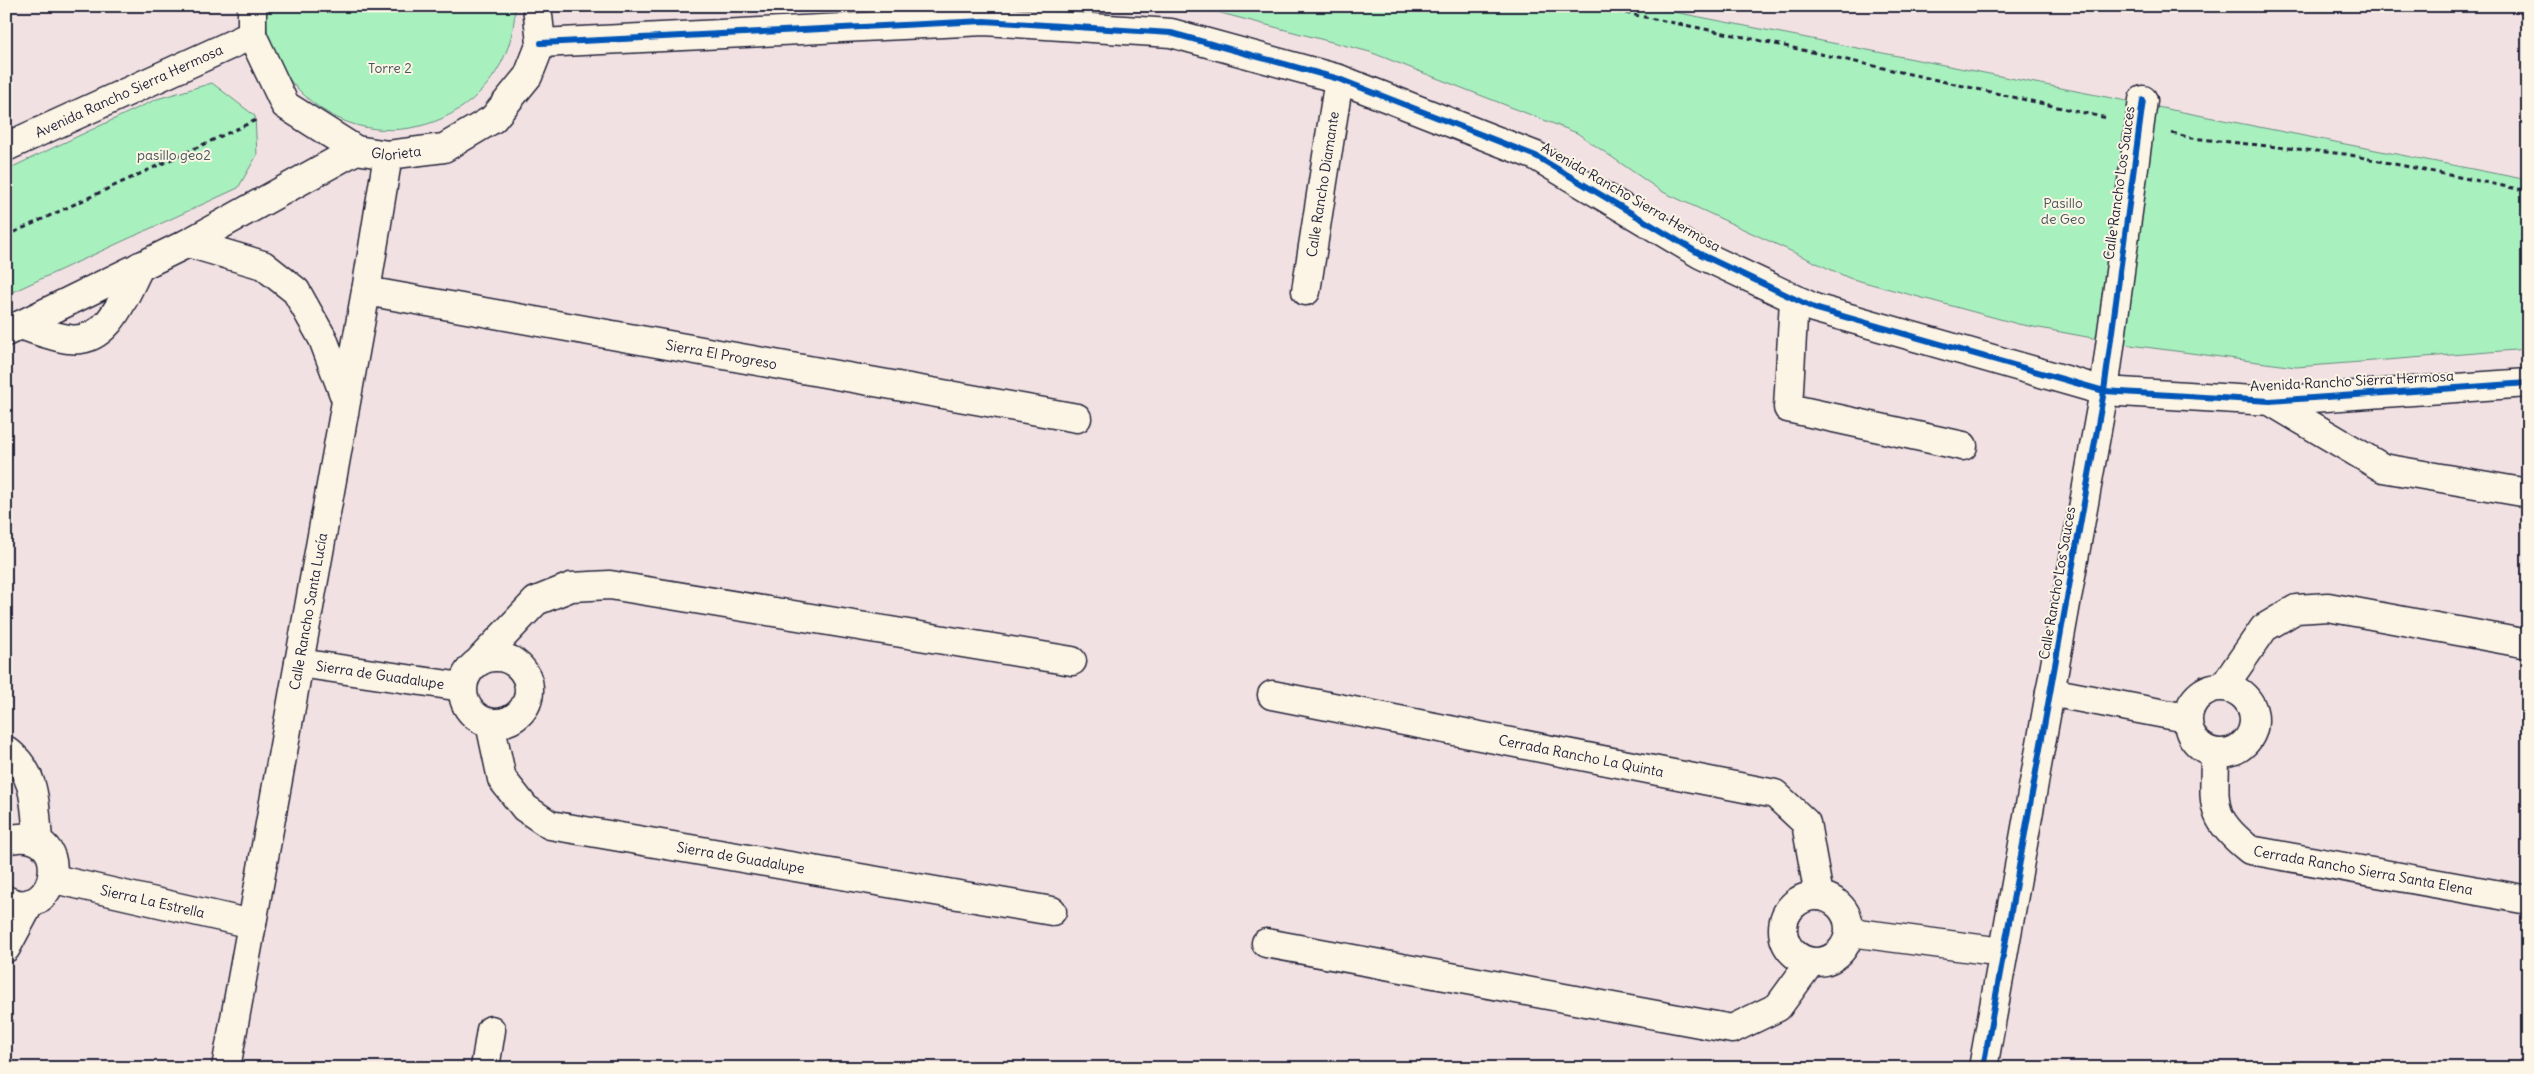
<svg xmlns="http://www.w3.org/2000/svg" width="2534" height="1074" font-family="Delius,sans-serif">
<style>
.green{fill:#a8f1bf;stroke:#658a7d}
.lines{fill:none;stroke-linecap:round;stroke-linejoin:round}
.minor-casing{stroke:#22223b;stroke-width:31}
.path{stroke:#22223b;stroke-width:3;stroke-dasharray:5 4;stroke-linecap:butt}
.minor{stroke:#fcf5e5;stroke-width:28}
.cycleway-casing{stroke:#fcf5e5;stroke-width:9}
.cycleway{stroke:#0057b8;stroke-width:6}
.labels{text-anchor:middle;stroke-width:4;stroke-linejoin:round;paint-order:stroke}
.park-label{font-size:14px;fill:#44565c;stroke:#fcf5e5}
.street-label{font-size:14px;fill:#22223b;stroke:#fcf5e5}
</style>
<rect width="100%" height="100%" fill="#f2e1e2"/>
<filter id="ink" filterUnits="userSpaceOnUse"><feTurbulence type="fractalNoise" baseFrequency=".02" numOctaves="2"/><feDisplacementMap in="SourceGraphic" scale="10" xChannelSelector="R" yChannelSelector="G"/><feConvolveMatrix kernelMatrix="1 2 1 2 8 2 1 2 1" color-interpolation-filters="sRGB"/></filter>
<g filter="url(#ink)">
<path class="green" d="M 264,6 L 515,6 C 514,120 375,172 298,89 C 285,76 273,58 269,40 C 266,30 266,17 264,6 Z
M 1194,6 L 1644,6 L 2528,180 L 2528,349 L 2296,367 L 2130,345 L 2018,324 L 1849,278 L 1661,191 L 1577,133 L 1370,52 Z
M 212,83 L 255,116 L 257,155 L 238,188 L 6,295 L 6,170 L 157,99 Z"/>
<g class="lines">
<g class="minor-casing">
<g id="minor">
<path id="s1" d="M 252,6 L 252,35 L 285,105 L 356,150 L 388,155 L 444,148 L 493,119 L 528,76 L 541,43 L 537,6"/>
<path d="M 541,43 L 984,21 L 1171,33 L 1339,79 L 1536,156 L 1700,254 L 1814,308 L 2104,391 L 2270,401 L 2528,383"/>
<path id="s2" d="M 6,147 L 252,35"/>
<path d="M 188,243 L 263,265 L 296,291 L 323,339 L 346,400"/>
<path id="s3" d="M 366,291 L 1077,418"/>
<path id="s4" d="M 1306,291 L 1339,79"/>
<path d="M 1794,299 L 1788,408 L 1963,446"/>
<path d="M 20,325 C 36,330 53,337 69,339 C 109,345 125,294 140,266"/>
<path d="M 6,332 L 188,243 L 356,150"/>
<path d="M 2270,401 L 2383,468 L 2528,493"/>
<circle cx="496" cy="690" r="33"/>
<path d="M 481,659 L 536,601 L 571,587 L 610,585 L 1072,661"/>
<path id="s5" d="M 299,663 L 462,687"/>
<path d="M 2224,686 L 2264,628 L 2296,609 L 2328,607 L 2528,644"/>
<circle cx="2221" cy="720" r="33"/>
<path d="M 2050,692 L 2186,718"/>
<path id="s6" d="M 1272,695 L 1775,794 L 1806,823 L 1819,896"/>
<path id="s7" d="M 490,723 L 502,779 L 525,808 L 550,825 L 1052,911"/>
<path d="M 6,750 C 37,773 35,805 38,841"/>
<path id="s8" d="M 2215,753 C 2215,804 2207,816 2250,850 L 2528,900"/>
<path d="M 6,840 C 78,822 58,927 6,900"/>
<path id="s9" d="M 54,879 L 252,924"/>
<circle cx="1816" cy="929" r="33"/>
<path d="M 1850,932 L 2003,952"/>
<path d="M 1266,943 L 1732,1029 L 1778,1007 L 1810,963"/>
<path d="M 6,948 L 30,903"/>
<path id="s10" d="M 226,1068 L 366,291 L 388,155"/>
<path d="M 485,1068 L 491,1030"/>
<path d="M 1983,1068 L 2104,391 L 2143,100"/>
</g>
</g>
<path class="path" d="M 1590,6 L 1744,37 L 2107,118
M 2172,133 L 2191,138 L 2345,154 L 2528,191
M 6,236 L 256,120"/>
<use href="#minor" class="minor"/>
<g class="cycleway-casing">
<path id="cycleway" d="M 541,43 L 984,21 L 1171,33 L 1339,79 L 1536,156 L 1700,254 L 1814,308 L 2104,391 L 2270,401 L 2528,383
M 1983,1068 L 2104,391 L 2143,100"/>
</g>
<use href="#cycleway" class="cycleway"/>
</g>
</g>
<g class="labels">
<g class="park-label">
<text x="390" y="73">Torre 2</text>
<text x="174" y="160">pasillo geo2</text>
<text x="2063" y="208">Pasillo<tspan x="2063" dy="16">de Geo</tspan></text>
</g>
<g class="street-label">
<text dy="5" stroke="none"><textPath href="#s2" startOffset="135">Avenida Rancho Sierra Hermosa</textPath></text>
<text dy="5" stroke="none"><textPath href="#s1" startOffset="231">Glorieta</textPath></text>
<text transform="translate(2119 183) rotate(-82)" y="5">Calle Rancho Los Sauces</text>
<text dy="5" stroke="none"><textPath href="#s4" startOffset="108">Calle Rancho Diamante</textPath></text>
<text transform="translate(1631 197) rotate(30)" y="5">Avenida Rancho Sierra Hermosa</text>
<text dy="5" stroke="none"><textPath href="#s3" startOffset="361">Sierra El Progreso</textPath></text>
<text transform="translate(2352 381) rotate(-3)" y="5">Avenida Rancho Sierra Hermosa</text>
<text transform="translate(2057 583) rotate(-80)" y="5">Calle Rancho Los Sauces</text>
<text dy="5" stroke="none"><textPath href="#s10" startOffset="464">Calle Rancho Santa Lucía</textPath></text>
<text dy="5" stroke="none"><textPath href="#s5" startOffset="82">Sierra de Guadalupe</textPath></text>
<text dy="5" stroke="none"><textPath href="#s6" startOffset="315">Cerrada Rancho La Quinta</textPath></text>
<text dy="5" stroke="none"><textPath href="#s7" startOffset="318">Sierra de Guadalupe</textPath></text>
<text dy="5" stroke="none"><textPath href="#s8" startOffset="225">Cerrada Rancho Sierra Santa Elena</textPath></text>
<text dy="5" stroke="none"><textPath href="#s9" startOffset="101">Sierra La Estrella</textPath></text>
</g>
</g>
<rect width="2534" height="1074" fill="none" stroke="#fcf5e5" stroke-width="25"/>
<rect x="12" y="12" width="2509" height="1049" fill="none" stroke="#22223b" stroke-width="2" filter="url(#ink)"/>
</svg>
